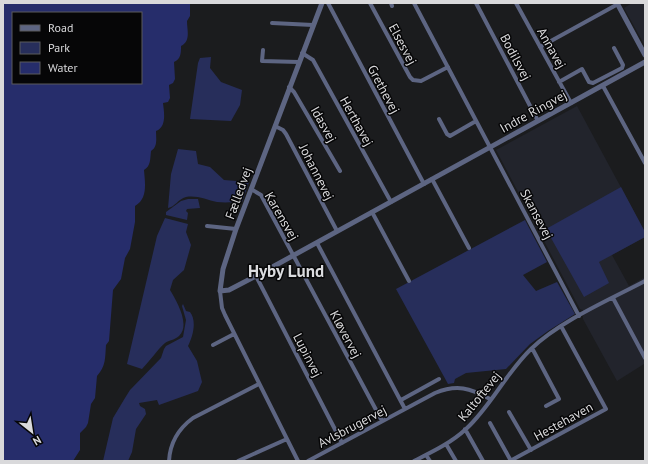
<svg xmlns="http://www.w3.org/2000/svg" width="648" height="464" font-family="'PT Sans',sans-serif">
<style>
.built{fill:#22242c}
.green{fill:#272e5b}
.water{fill:#262d6b;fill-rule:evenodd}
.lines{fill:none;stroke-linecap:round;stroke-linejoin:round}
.minor{stroke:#5d6582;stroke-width:4}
.tertiary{stroke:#5d6582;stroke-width:5}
.labels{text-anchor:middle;stroke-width:3;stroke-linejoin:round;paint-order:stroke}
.street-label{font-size:13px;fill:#d9d9db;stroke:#060607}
.district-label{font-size:17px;font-weight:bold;fill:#dbdcdf;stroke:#060607}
</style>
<rect width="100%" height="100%" fill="#1b1c1e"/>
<path class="built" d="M 632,3 L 645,3 L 645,46 L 624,8 Z
M 577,106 L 645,232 L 645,237 L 612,255 L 629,286 L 645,277 L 645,366 L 644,364 L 617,381 L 583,319 L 583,310 L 580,309 L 496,150 Z"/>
<path class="green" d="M 211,57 L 210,68 L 221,82 L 242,90 L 240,105 L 231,121 L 190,119 L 198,63 L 200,58 Z
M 178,149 L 196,151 L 198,164 L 210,167 L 224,180 L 249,182 L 242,202 C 234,202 225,203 217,202 C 207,200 197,195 186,197 C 178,199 175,207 168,208 L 171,174 Z
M 621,187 L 645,232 L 645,237 L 599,262 L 609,283 L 584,297 L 546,229 Z
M 188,199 L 198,199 L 200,208 L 187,209 L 186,211 L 188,213 L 187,220 L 166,215 L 166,212 L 181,201 Z
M 165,218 L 188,224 L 186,232 L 191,245 L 184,270 L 173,280 L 170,290 C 176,300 191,325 179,336 C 175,340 169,340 165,343 C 158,349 149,362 142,369 L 127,364 L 157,236 Z
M 525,220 L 547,262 L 523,275 L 536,291 L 557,282 L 575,314 L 548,331 L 530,344 L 506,369 L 466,373 L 455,379 L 454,383 L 448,384 L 396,289 Z
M 183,304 L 186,311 L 190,312 C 197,321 193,336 188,346 L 197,361 L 202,382 L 198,391 L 159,405 L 157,400 L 139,403 L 140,406 L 145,409 L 146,414 L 136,429 L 132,452 L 128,461 L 103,461 L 113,418 L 125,398 L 130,390 L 161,358 L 164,349 L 166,346 L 183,337 L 186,320 L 182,306 Z"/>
<path class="water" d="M 3,3 L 190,3 L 190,16 L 187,21 C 187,30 191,41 181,46 C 181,53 181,59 174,62 L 175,79 L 173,83 L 169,85 L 170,98 L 168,102 L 163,103 C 164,112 167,127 156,131 C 156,138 158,147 151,151 C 150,159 151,166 144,170 C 145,183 148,199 135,206 L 135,222 L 130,249 L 125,258 L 121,279 L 113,290 L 109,341 L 106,345 C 105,358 106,366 97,376 L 95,398 L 91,404 L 88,423 L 86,427 L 80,433 L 80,450 L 73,461 L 3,461 ZM 13,13 L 141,13 L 141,83 L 13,83 Z"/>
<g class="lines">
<path class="minor" d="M 328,3 L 424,184
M 370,3 L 410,77 L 413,80 L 421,81 L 448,67
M 391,3 L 392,6
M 414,3 L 579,316
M 476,3 L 538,121
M 516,3 L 571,103
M 272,23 L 313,25
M 540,47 L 618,4
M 263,50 L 262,61 L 299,62
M 302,53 L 313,60 L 391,202
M 559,82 L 582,69 L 589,82 L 593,83 L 622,68 L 623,65 L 614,48
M 603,86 L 645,163
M 289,87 L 294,92 L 340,171
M 439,119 L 447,134 L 450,136 L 476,121
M 275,126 L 283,130 L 286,134 L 337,231
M 432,179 L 469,248
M 251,189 L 261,195 L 382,421
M 372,212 L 409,281
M 207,226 L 236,229
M 317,243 L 405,409
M 256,276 L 342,443
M 220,291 L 222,308 L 225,315 L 298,461
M 613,298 L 645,358
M 213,345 L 234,334
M 532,348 L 559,399 L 546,406
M 401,400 L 439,379
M 509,412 L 531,450
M 490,423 L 511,461
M 465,429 L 483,461
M 446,444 L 456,461
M 426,455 L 430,461
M 169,461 C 170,442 178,429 193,418 L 259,384
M 238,461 L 287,439
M 308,461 L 435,393 C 457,384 470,388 490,399
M 414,461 C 432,452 451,443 466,429 C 491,406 506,373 531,349 C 560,321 609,300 645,281
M 510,461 L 606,409 L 561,326"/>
<path class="tertiary" d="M 322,3 L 236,229 L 223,269 L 220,291 L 229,290 L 256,276 L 645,62
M 617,3 L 645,55"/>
</g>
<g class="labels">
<g class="street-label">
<text transform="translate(403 44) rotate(62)" y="5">Elsesvej</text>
<text transform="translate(552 48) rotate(61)" y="5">Annavej</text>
<text transform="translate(516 57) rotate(62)" y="5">Bodilsvej</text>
<text transform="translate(384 89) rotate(62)" y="5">Grethevej</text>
<text transform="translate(533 111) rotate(-29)" y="5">Indre Ringvej</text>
<text transform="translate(357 121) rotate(61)" y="5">Herthavej</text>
<text transform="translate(324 124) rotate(61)" y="5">Idasvej</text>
<text transform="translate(317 172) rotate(63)" y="5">Johannevej</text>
<text transform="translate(238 193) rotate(-70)" y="5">Fælledvej</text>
<text transform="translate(537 214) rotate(62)" y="5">Skansevej</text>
<text transform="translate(282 216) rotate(60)" y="5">Karensvej</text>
<text transform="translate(346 334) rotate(62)" y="5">Kløvervej</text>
<text transform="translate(308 355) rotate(63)" y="5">Lupinvej</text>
<text transform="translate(479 396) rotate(-51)" y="5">Kaltoftevej</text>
<text transform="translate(563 421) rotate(-29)" y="5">Hestehaven</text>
<text transform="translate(352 426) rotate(-28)" y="5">Avlsbrugervej</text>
</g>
<g class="district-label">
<text x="286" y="277">Hyby Lund</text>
</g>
</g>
<rect width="648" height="464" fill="none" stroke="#d9d9db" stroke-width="8"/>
<rect x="12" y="12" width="130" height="72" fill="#060607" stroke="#5a5a5c"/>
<rect x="20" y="25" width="20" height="6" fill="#5d6582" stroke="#5a5a5c"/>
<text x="48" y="32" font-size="12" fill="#d9d9db">Road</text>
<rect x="20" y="42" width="20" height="12" fill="#272e5b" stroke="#5a5a5c"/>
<text x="48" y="52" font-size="12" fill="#d9d9db">Park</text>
<rect x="20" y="62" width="20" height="12" fill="#262d6b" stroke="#5a5a5c"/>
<text x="48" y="72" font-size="12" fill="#d9d9db">Water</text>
<g transform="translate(32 432) rotate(150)" stroke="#060607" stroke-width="3" paint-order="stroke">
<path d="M0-3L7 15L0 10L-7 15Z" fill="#d9d9db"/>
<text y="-6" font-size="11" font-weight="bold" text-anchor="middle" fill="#d9d9db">N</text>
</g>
</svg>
